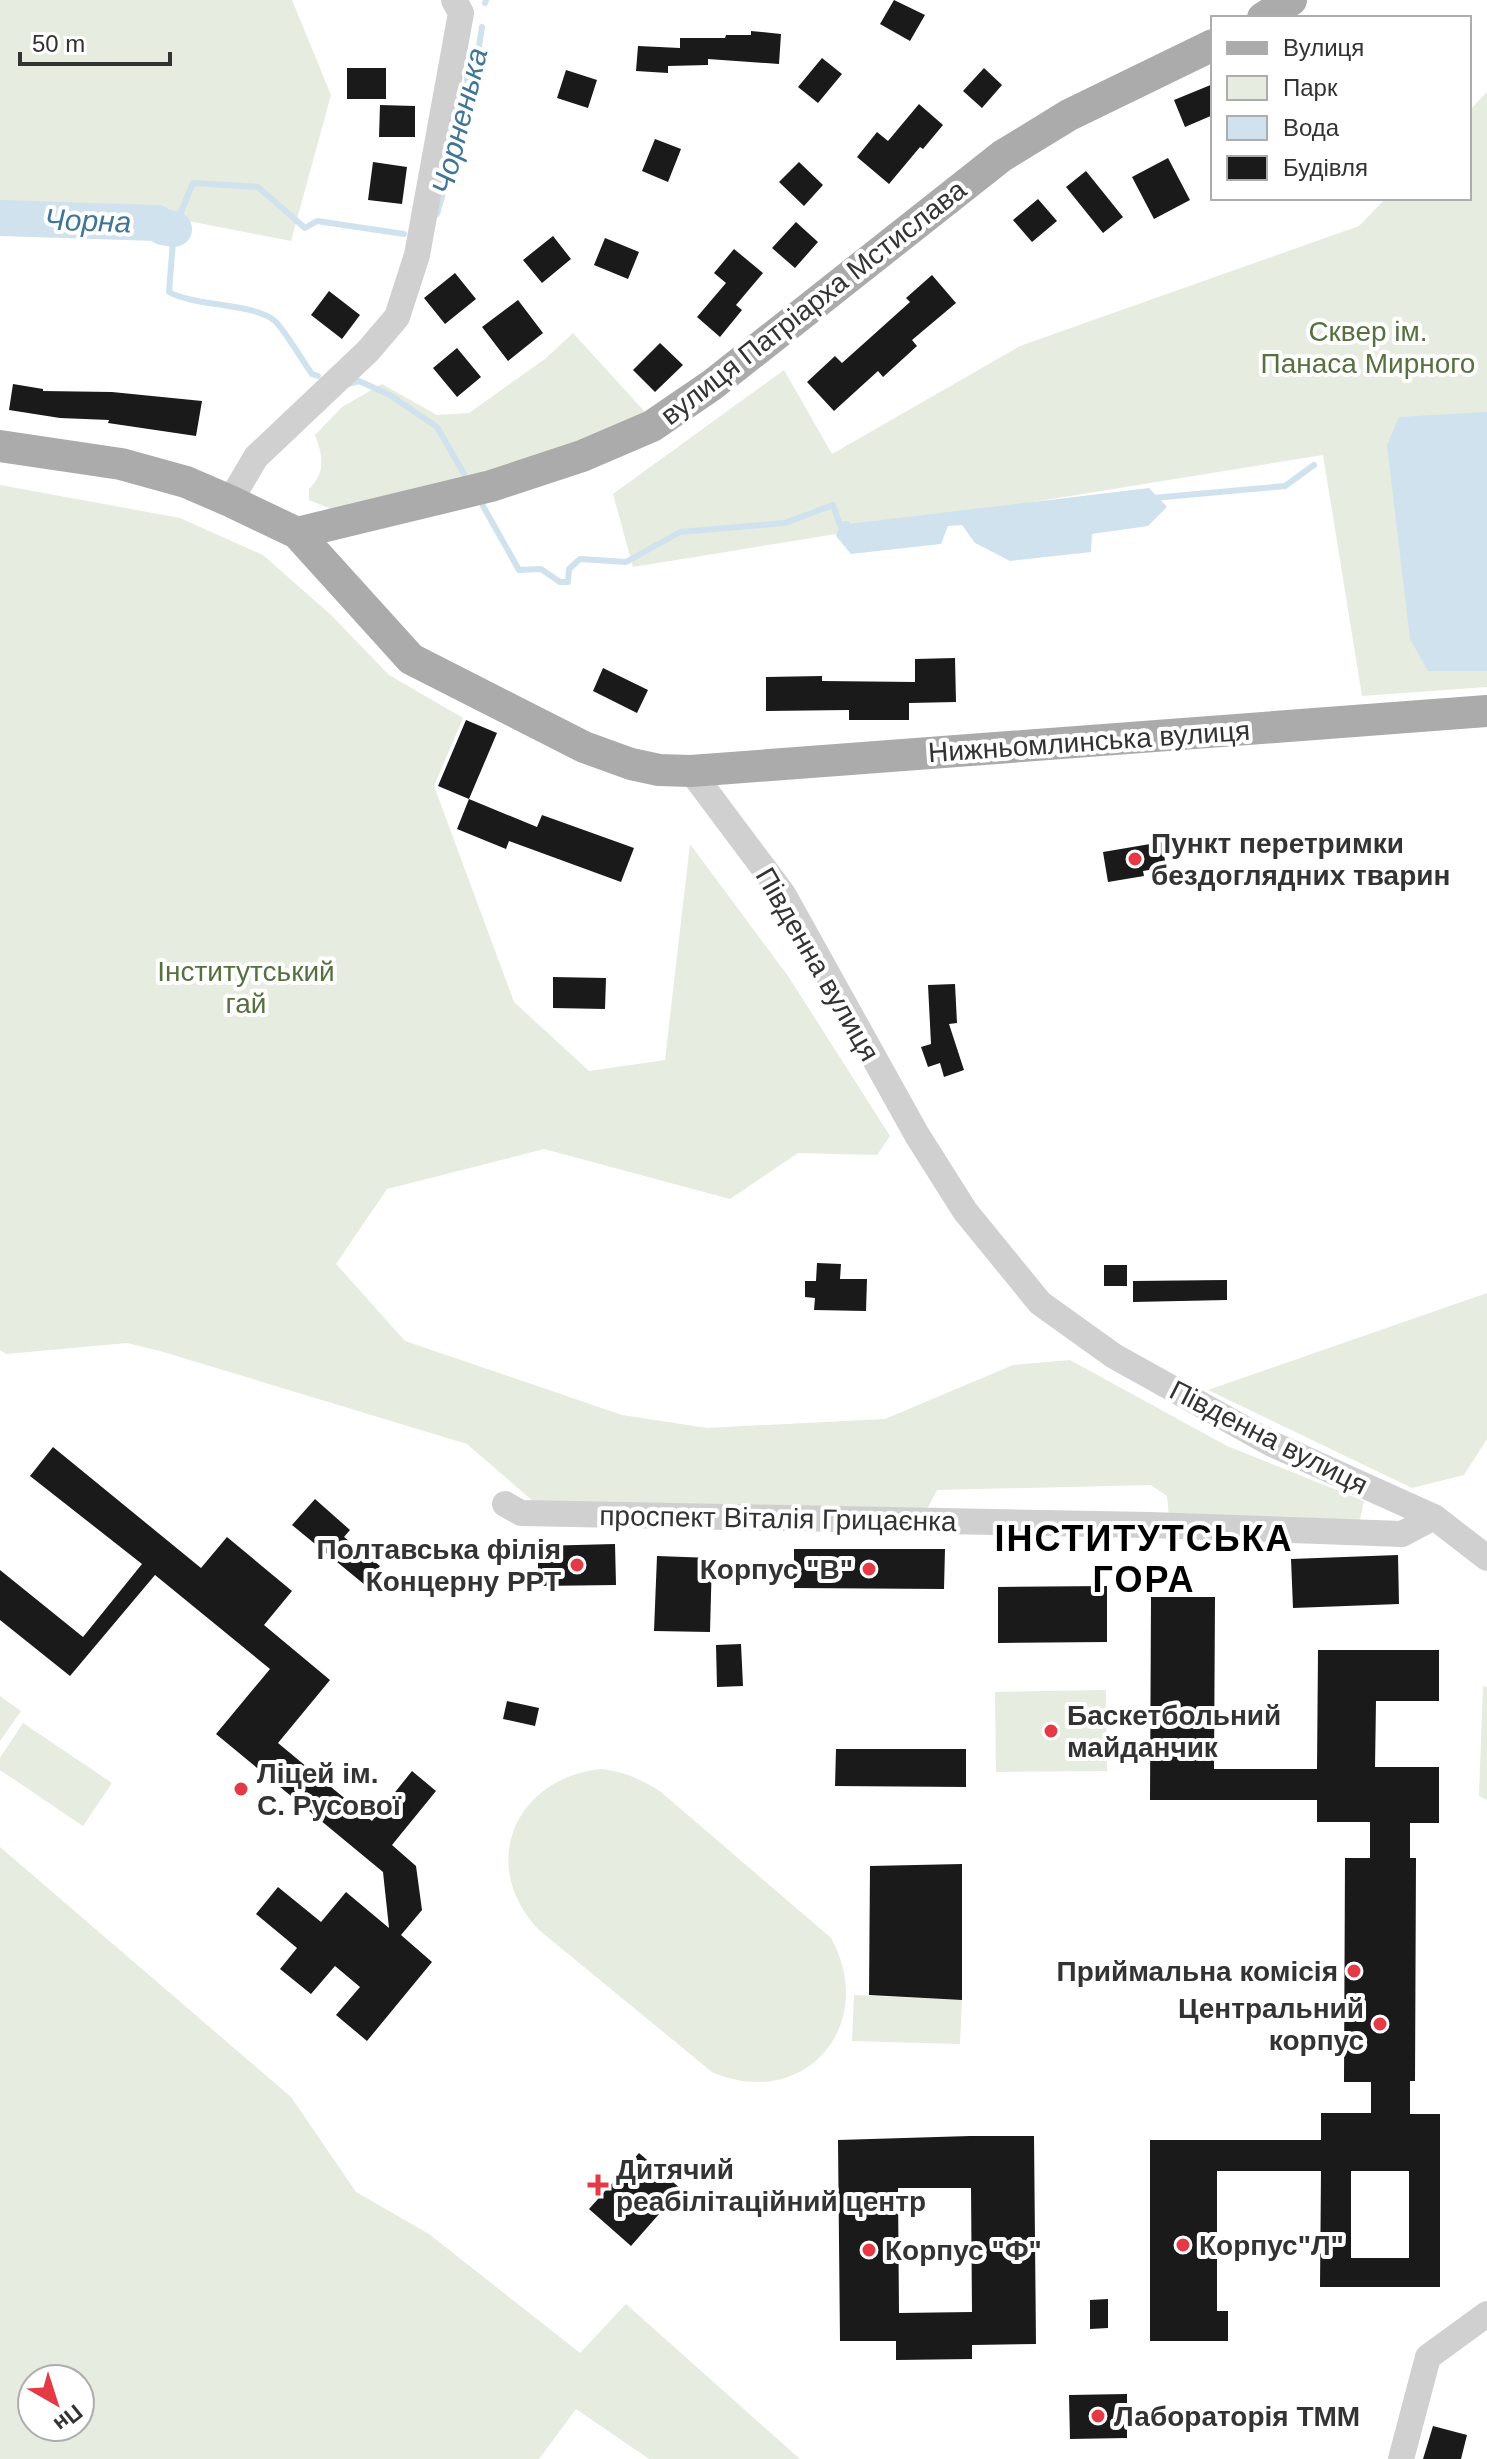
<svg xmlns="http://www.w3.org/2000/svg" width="1487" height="2459" font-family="Arial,sans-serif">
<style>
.green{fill:#e6ecdf;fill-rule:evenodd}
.water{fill:#cfe2ee}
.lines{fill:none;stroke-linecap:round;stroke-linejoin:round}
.stream{stroke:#cfe2ee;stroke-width:6}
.river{stroke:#cfe2ee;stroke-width:36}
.building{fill:#1a1a1a;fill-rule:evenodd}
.minor{stroke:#d0d0d0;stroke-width:26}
.major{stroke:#ababab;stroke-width:32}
.poi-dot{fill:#e63946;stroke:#fff;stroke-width:3}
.labels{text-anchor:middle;stroke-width:8;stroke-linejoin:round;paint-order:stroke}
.street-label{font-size:28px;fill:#333;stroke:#fff}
.park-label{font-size:28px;fill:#56703f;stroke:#fff}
.poi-label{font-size:28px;font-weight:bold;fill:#333;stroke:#fff;text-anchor:start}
.water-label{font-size:30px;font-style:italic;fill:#3f7597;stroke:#fff}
.district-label{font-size:36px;font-weight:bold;letter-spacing:2px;fill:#000;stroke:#fff}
</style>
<rect width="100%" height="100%" fill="#fff"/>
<path class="green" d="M 0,0 L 292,0 L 331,95 L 291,241 L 168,217 L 17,214 L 0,207 Z
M 1487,92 L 1487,687 L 1362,696 L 1323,455 L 633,567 L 613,494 L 784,370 L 832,454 L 1020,346 L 1359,226 L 1386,198 L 1469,198 L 1469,111 Z
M 573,333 L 645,412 L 578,444 L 344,514 L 309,500 L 309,489 C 326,472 323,456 315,435 L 342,407 L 382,384 L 437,415 L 469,413 L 545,359 Z
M 0,485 L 180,518 L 263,555 L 331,615 L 389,675 L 463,718 L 434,786 L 514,1002 L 589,1071 L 665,1060 L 690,844 L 788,976 L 890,1136 L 877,1155 L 798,1153 L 730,1199 L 544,1149 L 387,1189 L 336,1264 L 405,1341 L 622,1415 L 707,1428 L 885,1419 L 1013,1365 L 1070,1360 L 1227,1446 L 1364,1501 L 1359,1524 L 1169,1517 L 1167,1496 L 1151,1485 L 937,1490 L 926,1511 L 534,1502 L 467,1444 L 160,1351 L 127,1343 L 6,1354 L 0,1350 Z
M 1487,1293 L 1487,1439 L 1464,1475 L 1412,1488 L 1208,1390 Z
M 1483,1686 L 1487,1687 L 1487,1800 L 1479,1796 Z
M 1106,1690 L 1107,1771 L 996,1772 L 995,1692 Z
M 0,1696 L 21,1711 L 0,1741 Z
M 23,1723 L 112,1783 L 83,1826 L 0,1770 L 0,1758 Z
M 601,1769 C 625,1772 641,1779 661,1792 L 831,1938 C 879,2025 804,2112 712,2072 L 539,1930 C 477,1865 515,1778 601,1769 Z
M 0,1847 L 291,2097 L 356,2192 L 429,2234 L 580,2353 L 626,2304 L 800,2459 L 649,2459 L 576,2409 L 539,2459 L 0,2459 ZM 32,2379 L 80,2379 L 80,2427 L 32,2427 Z
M 854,1995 L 962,2000 L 960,2044 L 852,2041 Z"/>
<path class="water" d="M 1487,412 L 1487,671 L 1428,671 L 1410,639 L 1387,445 L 1399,417 Z
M 1149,488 L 1167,507 L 1148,526 L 1092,534 L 1091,552 L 1010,561 L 975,543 L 962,525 L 948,526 L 941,544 L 851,554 L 836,536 L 840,525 Z"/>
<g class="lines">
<path class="stream" d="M 485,3 L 486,0
M 437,214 L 468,106 L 467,77 L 477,59 L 482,27
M 318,376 L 312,374 C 302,360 287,334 276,322 C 257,303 196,307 169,292 L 174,229 L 193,183 L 258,187 L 305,228 L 317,221 L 404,234
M 348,384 L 359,381 L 390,395 L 437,427 L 464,474
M 1153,498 L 1285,486 L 1314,465
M 483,506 L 519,570 L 541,569 L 560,582 L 568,582 L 569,569 L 580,559 L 626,562 L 680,532 L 785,523 L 833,505 L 840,525 L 847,524"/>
<path class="river" d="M 0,218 L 157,223 L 163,227 L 174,229"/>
</g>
<path class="building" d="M 894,0 L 925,15 L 910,41 L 880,24 Z
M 751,31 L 781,34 L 779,64 L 708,59 L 708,65 L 668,66 L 668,73 L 636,71 L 638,46 L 680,48 L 680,38 L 725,38 L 726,35 L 751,35 Z
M 822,58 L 842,74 L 818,103 L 798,87 Z
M 347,68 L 386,68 L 386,99 L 347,99 Z
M 984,68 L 1002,85 L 982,108 L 963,91 Z
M 566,70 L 597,80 L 588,108 L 557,98 Z
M 1213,84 L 1213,115 L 1185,127 L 1174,100 Z
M 919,104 L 943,125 L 923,149 L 920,147 L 889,184 L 857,157 L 877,132 L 888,141 Z
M 380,105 L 415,106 L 415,137 L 379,137 Z
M 655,139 L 681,149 L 668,182 L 642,171 Z
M 1168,158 L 1190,200 L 1154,219 L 1132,177 Z
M 373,162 L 407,167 L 402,204 L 368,200 Z
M 799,162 L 823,185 L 804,206 L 779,182 Z
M 1086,171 L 1123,217 L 1103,233 L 1066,187 Z
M 1038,199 L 1057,221 L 1032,242 L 1013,220 Z
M 796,222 L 818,242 L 795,268 L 772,248 Z
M 553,236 L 571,259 L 542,283 L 523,260 Z
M 605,238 L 639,252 L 628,279 L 594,265 Z
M 734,249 L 763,273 L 736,305 L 742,310 L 720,337 L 697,317 L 726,283 L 714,273 Z
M 455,273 L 476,299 L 445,324 L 424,298 Z
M 932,275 L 956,303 L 912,340 L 917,346 L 883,377 L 878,371 L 834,411 L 807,382 L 835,356 L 842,363 L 910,302 L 906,298 Z
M 329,291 L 360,315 L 342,339 L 311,315 Z
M 518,300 L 543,333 L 508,361 L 482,327 Z
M 660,343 L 683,365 L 655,392 L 633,370 Z
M 457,348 L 481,377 L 457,397 L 433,368 Z
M 13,384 L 43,389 L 43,391 L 112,392 L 202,401 L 196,436 L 108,423 L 109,420 L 60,418 L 9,410 Z
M 955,658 L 956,702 L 909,703 L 909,720 L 849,720 L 849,710 L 766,711 L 766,677 L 822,676 L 822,681 L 915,682 L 915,659 Z
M 603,668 L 648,690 L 637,713 L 593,691 Z
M 466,720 L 497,733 L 469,799 L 438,786 Z
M 469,799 L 537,827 L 542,815 L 634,848 L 621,882 L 509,841 L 506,849 L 457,829 Z
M 1162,842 L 1166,867 L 1143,871 L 1144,876 L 1108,882 L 1103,852 Z
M 553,977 L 606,978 L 605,1009 L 553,1008 Z
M 955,984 L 957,1023 L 949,1024 L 964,1070 L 944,1077 L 940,1063 L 928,1067 L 921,1047 L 931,1044 L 928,985 Z
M 817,1263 L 841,1264 L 840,1279 L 867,1279 L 866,1311 L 814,1310 L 815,1298 L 805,1297 L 805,1281 L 816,1281 Z
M 1104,1265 L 1127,1265 L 1127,1286 L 1104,1286 Z
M 1227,1280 L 1227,1300 L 1133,1302 L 1133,1281 Z
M 53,1447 L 201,1568 L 227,1537 L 292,1591 L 264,1625 L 330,1680 L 278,1743 L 372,1821 L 412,1771 L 436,1791 L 392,1845 L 416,1866 L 422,1910 L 401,1935 L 432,1962 L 367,2041 L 336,2015 L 360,1987 L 335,1966 L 311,1994 L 280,1969 L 297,1948 L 256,1914 L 278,1887 L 321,1922 L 346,1892 L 389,1928 L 383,1872 L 216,1734 L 270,1669 L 155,1575 L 70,1676 L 0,1620 L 0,1570 L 83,1637 L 142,1564 L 30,1476 Z
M 315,1499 L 350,1530 L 344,1537 L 380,1566 L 365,1585 L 292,1525 Z
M 615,1544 L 616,1585 L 538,1586 L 538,1546 Z
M 794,1549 L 945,1549 L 944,1589 L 794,1588 Z
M 1398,1555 L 1399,1604 L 1293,1608 L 1291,1559 Z
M 657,1556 L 712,1558 L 710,1632 L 654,1631 Z
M 1107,1586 L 1107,1642 L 998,1643 L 998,1587 Z
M 1151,1597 L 1215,1597 L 1214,1769 L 1317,1769 L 1318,1650 L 1439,1650 L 1439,1701 L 1376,1701 L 1375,1767 L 1439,1767 L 1439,1823 L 1410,1823 L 1410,1858 L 1416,1858 L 1415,2081 L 1410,2081 L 1410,2114 L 1440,2114 L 1440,2287 L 1320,2287 L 1321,2171 L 1217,2171 L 1217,2311 L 1228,2311 L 1228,2341 L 1150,2341 L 1150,2140 L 1321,2140 L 1321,2113 L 1371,2113 L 1371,2082 L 1344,2082 L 1345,1858 L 1370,1858 L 1370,1822 L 1317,1822 L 1317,1800 L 1150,1800 ZM 1351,2171 L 1409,2171 L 1409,2258 L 1351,2258 Z
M 741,1644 L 743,1686 L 717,1687 L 716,1645 Z
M 507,1701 L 539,1708 L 535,1726 L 503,1719 Z
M 836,1749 L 966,1749 L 966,1787 L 835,1786 Z
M 962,1864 L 962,2000 L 869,1995 L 870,1866 Z
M 970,2136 L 1034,2136 L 1036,2344 L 972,2345 L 972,2359 L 896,2360 L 896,2341 L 840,2341 L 838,2140 ZM 898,2188 L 971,2188 L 972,2312 L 899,2313 Z
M 639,2153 L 681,2189 L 631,2246 L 589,2209 Z
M 1108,2299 L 1108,2328 L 1090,2329 L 1090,2300 Z
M 1127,2394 L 1127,2438 L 1070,2439 L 1069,2395 Z
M 1433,2426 L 1467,2435 L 1461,2459 L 1423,2459 Z"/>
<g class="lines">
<path class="minor" d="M 230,501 L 256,457 L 368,351 L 397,317 L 417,255 L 461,13 L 454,0
M 691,771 L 783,894 L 917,1135 L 965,1211 L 1040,1303 L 1114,1356 L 1270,1443 L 1434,1517 L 1487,1558
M 505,1504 L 521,1513 L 1150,1525 L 1402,1534 L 1434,1517
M 1401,2459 L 1428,2357 L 1487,2314"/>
<path class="major" d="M 1263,18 L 1291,0
M 0,446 L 121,464 L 186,482 L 230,501 L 297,533 L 411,659 L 584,747 L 631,764 L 659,770 L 691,771 L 1487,711
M 297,533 L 491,486 L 582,456 L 652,426 L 712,385 L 1002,156 L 1069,115 L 1213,45"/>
</g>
<g class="poi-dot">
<circle cx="1135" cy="859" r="8"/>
<circle cx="577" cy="1565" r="8"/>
<circle cx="869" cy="1569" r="8"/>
<circle cx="1051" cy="1731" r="8"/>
<circle cx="241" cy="1789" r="8"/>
<circle cx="1354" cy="1971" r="8"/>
<circle cx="1380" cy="2024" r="8"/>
<path d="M594 2173h8v8h8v8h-8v8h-8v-8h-8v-8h8z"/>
<circle cx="1183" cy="2245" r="8"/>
<circle cx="869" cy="2250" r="8"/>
<circle cx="1098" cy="2416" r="8"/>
</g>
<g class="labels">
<g class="street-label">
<text transform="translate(813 302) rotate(-38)" y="10">вулиця Патріарха Мстислава</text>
<text transform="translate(1089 741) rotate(-4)" y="10">Нижньомлинська вулиця</text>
<text transform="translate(818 964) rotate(60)" y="10">Південна вулиця</text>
<text transform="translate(1269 1437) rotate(27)" y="10">Південна вулиця</text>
<text transform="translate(778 1518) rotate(1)" y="10">проспект Віталія Грицаєнка</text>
</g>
<g class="park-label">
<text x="1368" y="341">Сквер ім.<tspan x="1368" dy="32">Панаса Мирного</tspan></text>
<text x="246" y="981">Інститутський<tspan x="246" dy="32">гай</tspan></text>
</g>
<g class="poi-label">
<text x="1151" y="853">Пункт перетримки<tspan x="1151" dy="32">бездоглядних тварин</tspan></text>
<text x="561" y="1559" text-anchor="end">Полтавська філія<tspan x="561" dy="32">Концерну РРТ</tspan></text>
<text x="853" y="1579" text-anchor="end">Корпус "В"</text>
<text x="1067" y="1725">Баскетбольний<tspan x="1067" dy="32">майданчик</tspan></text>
<text x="257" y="1783">Ліцей ім.<tspan x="257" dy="32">С. Русової</tspan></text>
<text x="1338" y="1981" text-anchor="end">Приймальна комісія</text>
<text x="1364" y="2018" text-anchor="end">Центральний<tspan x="1364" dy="32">корпус</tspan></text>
<text x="616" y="2179">Дитячий<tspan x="616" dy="32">реабілітаційний центр</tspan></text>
<text x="1199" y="2255">Корпус"Л"</text>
<text x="885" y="2260">Корпус "Ф"</text>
<text x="1114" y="2426">Лабораторія ТММ</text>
</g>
<g class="water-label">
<text transform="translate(460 121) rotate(-76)" y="10">Чорненька</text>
<text transform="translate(88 221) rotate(2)" y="10">Чорна</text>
</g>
<g class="district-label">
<text x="1144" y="1551">ІНСТИТУТСЬКА<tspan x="1144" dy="41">ГОРА</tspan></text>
</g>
</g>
<rect x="1211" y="16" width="260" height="184" fill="#ffffff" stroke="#adadad" stroke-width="2"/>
<rect x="1227" y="42" width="40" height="12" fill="#ababab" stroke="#adadad" stroke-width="2"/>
<text x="1283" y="56" font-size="24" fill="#333333">Вулиця</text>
<rect x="1227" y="76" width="40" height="24" fill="#e6ecdf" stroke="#adadad" stroke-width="2"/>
<text x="1283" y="96" font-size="24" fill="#333333">Парк</text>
<rect x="1227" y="116" width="40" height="24" fill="#cfe2ee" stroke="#adadad" stroke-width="2"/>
<text x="1283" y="136" font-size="24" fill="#333333">Вода</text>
<rect x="1227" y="156" width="40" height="24" fill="#1a1a1a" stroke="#adadad" stroke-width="2"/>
<text x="1283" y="176" font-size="24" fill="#333333">Будівля</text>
<g transform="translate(56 2403) rotate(141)"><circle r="38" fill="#ffffff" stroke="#adadad" stroke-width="2"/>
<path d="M0-6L14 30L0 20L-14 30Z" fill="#e63946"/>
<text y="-12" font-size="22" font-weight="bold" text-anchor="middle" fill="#333333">Пн</text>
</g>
<path d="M20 52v12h150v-12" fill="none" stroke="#333333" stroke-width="4"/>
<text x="32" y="52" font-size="24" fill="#333333" stroke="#ffffff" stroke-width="6" paint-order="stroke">50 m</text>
</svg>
